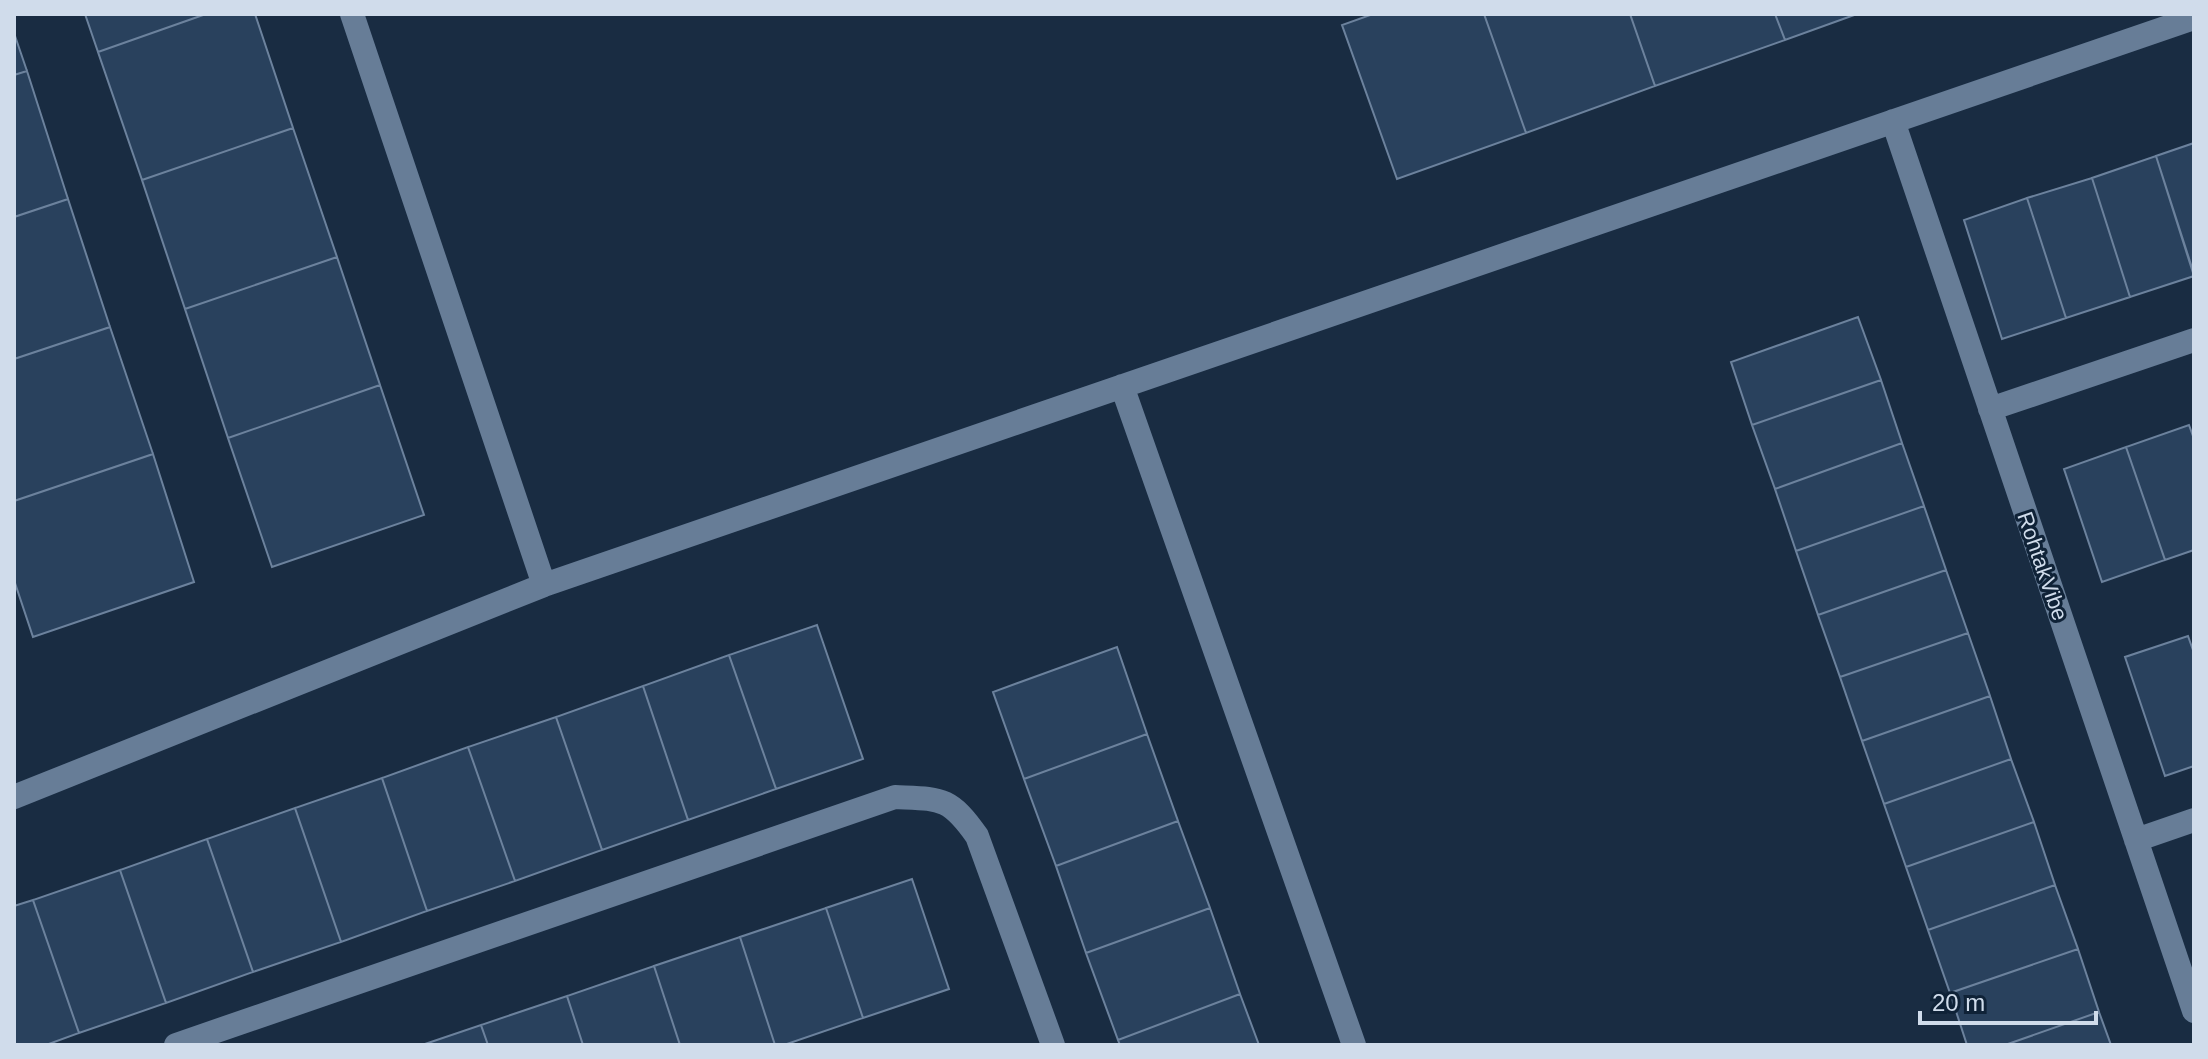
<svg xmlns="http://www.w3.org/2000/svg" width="2208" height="1059" font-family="Helvetica,sans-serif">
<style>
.building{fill:#29415d;stroke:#6c829d;stroke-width:2}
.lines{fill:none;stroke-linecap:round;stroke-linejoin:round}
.street{stroke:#677d97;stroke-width:24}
.labels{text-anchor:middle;stroke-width:6;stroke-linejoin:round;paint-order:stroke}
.street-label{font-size:22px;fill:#d0dceb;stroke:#0f2237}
</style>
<rect width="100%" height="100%" fill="#192c42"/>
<path class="building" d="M 85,14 L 206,14 L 98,52 Z
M 206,14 L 255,14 L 293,128 L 142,180 L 98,52 Z
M 1373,14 L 1484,14 L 1526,133 L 1397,179 L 1342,25 Z
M 1484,14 L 1630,14 L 1655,86 L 1526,133 Z
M 1630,14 L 1775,14 L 1785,40 L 1655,86 Z
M 1775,14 L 1857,14 L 1785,40 Z
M 14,33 L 27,71 L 14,75 Z
M 27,71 L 68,199 L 14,217 L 14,75 Z
M 293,128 L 337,257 L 185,309 L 142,180 Z
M 2194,143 L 2194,274 L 2156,156 Z
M 2156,156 L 2194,276 L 2130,297 L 2092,178 Z
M 2092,178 L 2130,297 L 2066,318 L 2027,198 Z
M 2027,198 L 2066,318 L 2002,339 L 1964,220 Z
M 68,199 L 110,327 L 14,359 L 14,217 Z
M 337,257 L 380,385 L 228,438 L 185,309 Z
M 1858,317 L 1881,380 L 1752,425 L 1731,362 Z
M 110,327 L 153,454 L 14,501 L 14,359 Z
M 1881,380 L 1902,443 L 1775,489 L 1752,425 Z
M 380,385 L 424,515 L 272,567 L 228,438 Z
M 2189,425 L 2194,439 L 2194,550 L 2165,560 L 2126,447 Z
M 1902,443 L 1924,506 L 1796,551 L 1775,489 Z
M 2126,447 L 2165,560 L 2102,582 L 2064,469 Z
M 153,454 L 194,582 L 33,637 L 14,580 L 14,501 Z
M 1924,506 L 1946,570 L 1818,615 L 1796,551 Z
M 1946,570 L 1968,633 L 1840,677 L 1818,615 Z
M 817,625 L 863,759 L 776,789 L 729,655 Z
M 1968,633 L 1990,696 L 1862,741 L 1840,677 Z
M 2188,636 L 2194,653 L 2194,766 L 2165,776 L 2125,657 Z
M 1117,647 L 1147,734 L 1024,779 L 993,692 Z
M 729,655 L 776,789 L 688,820 L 643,686 Z
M 643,686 L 688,820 L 602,850 L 556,717 Z
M 1990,696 L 2011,759 L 1884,804 L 1862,741 Z
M 556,717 L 602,850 L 515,881 L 468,747 Z
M 1147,734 L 1178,821 L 1056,866 L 1024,779 Z
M 468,747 L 515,881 L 427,911 L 382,778 Z
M 2011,759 L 2034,822 L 1906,867 L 1884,804 Z
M 382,778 L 427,911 L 341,942 L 295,808 Z
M 295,808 L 341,942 L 253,972 L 207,839 Z
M 1178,821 L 1210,908 L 1086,953 L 1056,866 Z
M 2034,822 L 2055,885 L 1928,930 L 1906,867 Z
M 207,839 L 253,972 L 166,1003 L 120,870 Z
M 120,870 L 166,1003 L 79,1033 L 33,900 Z
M 912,879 L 949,989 L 863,1018 L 826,908 Z
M 2055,885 L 2078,949 L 1950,993 L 1928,930 Z
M 33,900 L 79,1033 L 46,1045 L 14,1045 L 14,906 Z
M 826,908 L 863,1018 L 784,1045 L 775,1045 L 740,937 Z
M 1210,908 L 1240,994 L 1118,1040 L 1086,953 Z
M 740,937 L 775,1045 L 680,1045 L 654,966 Z
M 2078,949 L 2099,1012 L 2005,1045 L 1967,1045 L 1950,993 Z
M 654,966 L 680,1045 L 583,1045 L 567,996 Z
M 1240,994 L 1259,1045 L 1120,1045 L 1118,1040 Z
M 567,996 L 583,1045 L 488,1045 L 481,1025 Z
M 2099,1012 L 2111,1045 L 2005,1045 Z
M 481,1025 L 488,1045 L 422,1045 Z"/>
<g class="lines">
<path class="street" d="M 352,14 L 544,585
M 1893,121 L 2194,1011
M 1122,386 L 1354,1045
M 1990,409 L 2194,340
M 14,797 L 544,585 L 2194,18
M 2136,840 L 2194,820
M 176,1045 L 895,797 C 940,799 949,796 977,836 L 1053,1045"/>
</g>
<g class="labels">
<g class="street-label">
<text transform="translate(2043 566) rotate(71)" y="8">RohtakVibe</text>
</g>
</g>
<rect width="2208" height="1059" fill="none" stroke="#d0dceb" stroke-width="32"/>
<path d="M1920 1011v12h176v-12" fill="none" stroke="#d0dceb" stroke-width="4"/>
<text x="1932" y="1011" font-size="24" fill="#d0dceb" stroke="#0f2237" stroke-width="6" paint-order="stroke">20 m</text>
</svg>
